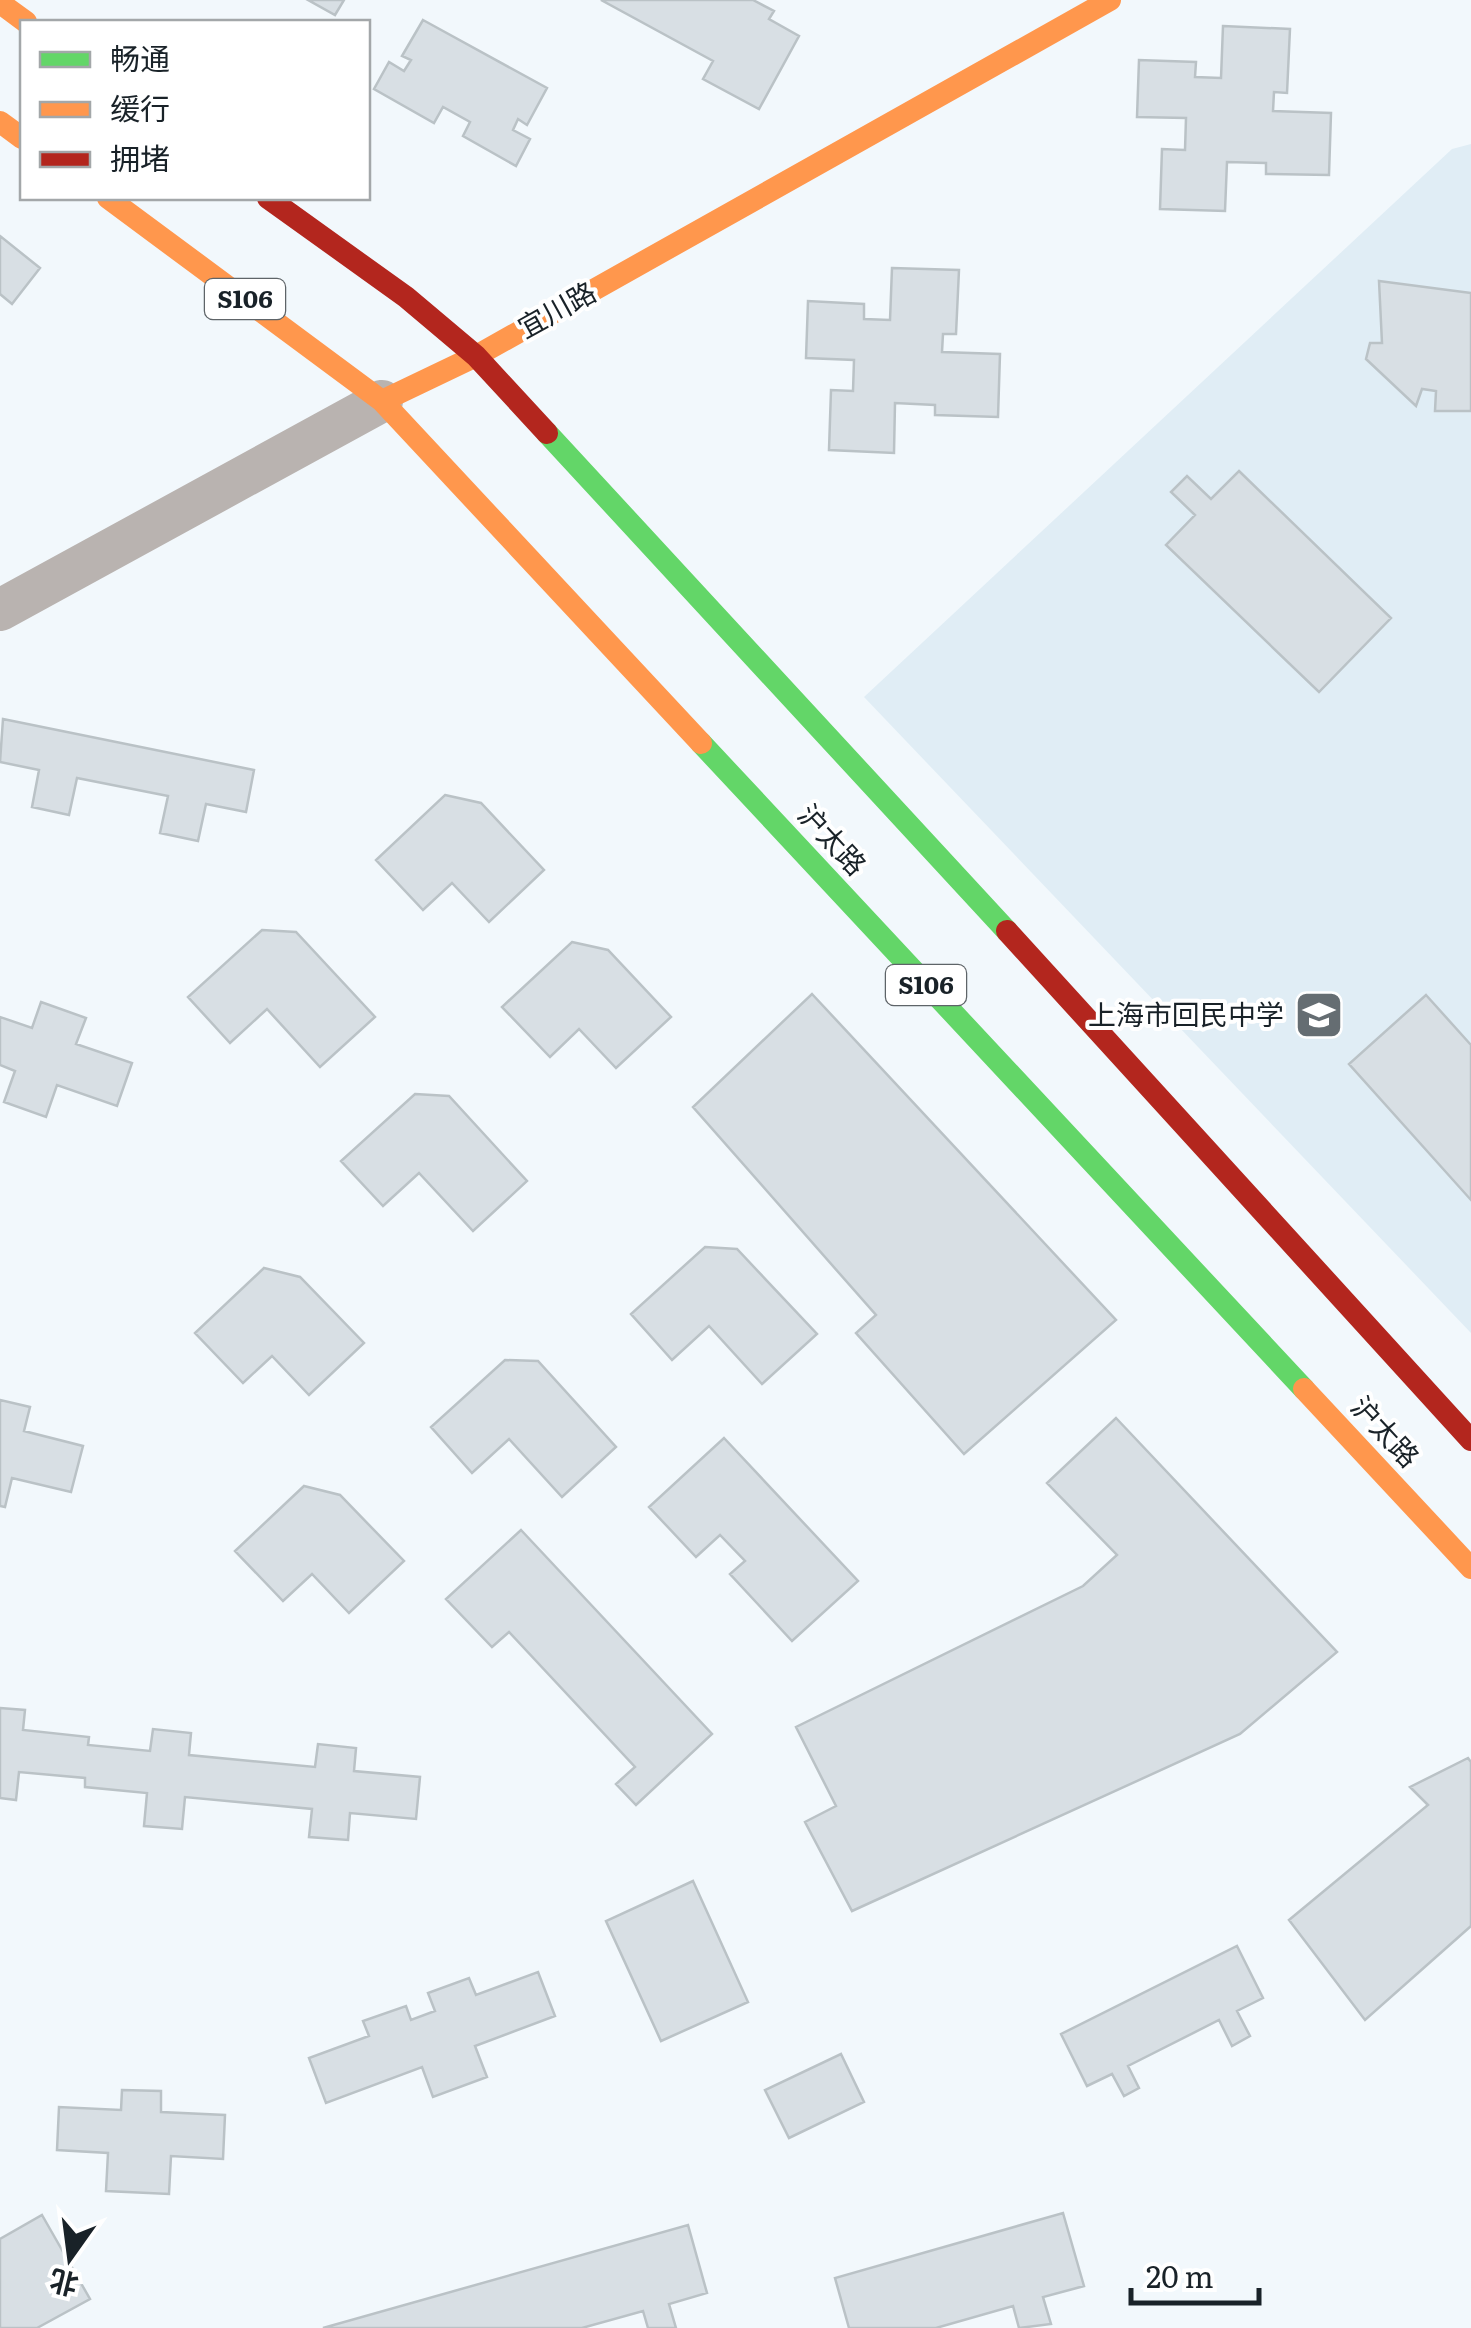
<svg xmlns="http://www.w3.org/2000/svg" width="1471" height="2328" font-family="Literata,'Noto Sans SC',serif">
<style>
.built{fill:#e0edf5}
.building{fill:#d8dfe4;stroke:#bac2c6;stroke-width:2.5}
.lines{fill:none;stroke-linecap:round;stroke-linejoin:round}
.street{stroke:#b9b3b0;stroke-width:42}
.fast{stroke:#63d668;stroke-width:22}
.slow{stroke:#ff974d;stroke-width:22}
.jam{stroke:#b3261e;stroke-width:22}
.labels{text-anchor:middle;stroke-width:8;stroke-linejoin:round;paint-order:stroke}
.shield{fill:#fff;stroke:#5e6468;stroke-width:2.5}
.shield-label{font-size:25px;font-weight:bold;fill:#192228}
.street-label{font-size:28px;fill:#192228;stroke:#fff}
.poi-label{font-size:28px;fill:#192228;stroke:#fff;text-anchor:end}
</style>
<rect width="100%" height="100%" fill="#f2f8fc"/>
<path class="built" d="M 1471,144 L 1471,1333 L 864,697 L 1452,149 Z"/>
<path class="building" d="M 308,0 L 344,0 L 335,15 Z
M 601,0 L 753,0 L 774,11 L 769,19 L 799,36 L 759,109 L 703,79 L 713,61 Z
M 423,20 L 547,88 L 527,125 L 518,119 L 513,130 L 530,139 L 516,166 L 463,136 L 470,122 L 443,107 L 434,123 L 374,89 L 389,62 L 404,71 L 411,60 L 402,56 Z
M 1223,26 L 1290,29 L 1287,93 L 1274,92 L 1273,111 L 1331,113 L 1329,175 L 1266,174 L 1266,163 L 1227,162 L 1225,211 L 1160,209 L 1162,149 L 1185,150 L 1186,118 L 1137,117 L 1139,60 L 1196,62 L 1195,77 L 1221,78 Z
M 0,236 L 40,268 L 12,304 L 0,294 Z
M 892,268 L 959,270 L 956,334 L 943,334 L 942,352 L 1000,354 L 998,417 L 935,415 L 935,405 L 895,403 L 894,453 L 829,450 L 831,390 L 853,391 L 854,360 L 806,358 L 808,301 L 864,304 L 864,319 L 890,320 Z
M 1379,281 L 1471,293 L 1471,411 L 1435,411 L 1436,391 L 1422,389 L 1416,406 L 1366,359 L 1370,343 L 1382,343 Z
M 1239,471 L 1391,618 L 1319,692 L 1166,545 L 1195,515 L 1171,492 L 1187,476 L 1211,499 Z
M 3,719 L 254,770 L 246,812 L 206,804 L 198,841 L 160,833 L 168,796 L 77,778 L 69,815 L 32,807 L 39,770 L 0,762 Z
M 445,795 L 481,803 L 544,870 L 489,922 L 452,883 L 423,910 L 376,860 Z
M 262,930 L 296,932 L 375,1017 L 320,1067 L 267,1009 L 230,1043 L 188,997 Z
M 572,942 L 608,950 L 671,1017 L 616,1068 L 579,1029 L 550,1057 L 502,1007 Z
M 812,994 L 1116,1320 L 964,1454 L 856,1333 L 876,1315 L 693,1107 Z
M 1426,995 L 1471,1045 L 1471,1200 L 1349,1064 Z
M 41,1002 L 86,1018 L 76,1044 L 132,1063 L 117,1106 L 57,1085 L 46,1117 L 4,1102 L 15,1071 L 0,1065 L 0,1017 L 32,1028 Z
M 415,1094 L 449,1096 L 527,1181 L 473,1231 L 419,1173 L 383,1206 L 341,1161 Z
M 705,1247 L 737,1249 L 817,1334 L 762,1384 L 709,1326 L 672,1360 L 631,1314 Z
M 264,1268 L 300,1277 L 364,1343 L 309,1395 L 272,1356 L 243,1383 L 195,1333 Z
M 505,1360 L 538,1361 L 616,1447 L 562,1497 L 509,1439 L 472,1473 L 431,1427 Z
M 0,1400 L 30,1407 L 24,1431 L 83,1446 L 71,1492 L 12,1478 L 5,1507 L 0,1506 Z
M 1116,1418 L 1337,1652 L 1240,1734 L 852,1911 L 805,1822 L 836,1806 L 796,1727 L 1083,1586 L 1117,1555 L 1047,1483 Z
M 724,1438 L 858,1581 L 792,1641 L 730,1574 L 745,1561 L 720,1535 L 696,1557 L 649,1507 Z
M 304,1486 L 340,1495 L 404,1561 L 349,1613 L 312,1574 L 283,1601 L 235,1551 Z
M 521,1530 L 712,1734 L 636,1805 L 616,1784 L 635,1767 L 509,1632 L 492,1647 L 446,1599 Z
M 0,1708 L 25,1710 L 23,1730 L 89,1737 L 88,1745 L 150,1751 L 153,1729 L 191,1733 L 189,1755 L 315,1767 L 318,1744 L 356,1748 L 354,1771 L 420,1777 L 416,1819 L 350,1813 L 348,1840 L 309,1837 L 312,1809 L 185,1797 L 182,1829 L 144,1826 L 147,1793 L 85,1787 L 85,1778 L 19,1772 L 16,1800 L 0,1798 Z
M 1468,1758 L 1471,1762 L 1471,1926 L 1365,2020 L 1289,1920 L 1428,1805 L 1410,1787 Z
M 693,1881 L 748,2002 L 661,2041 L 606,1921 Z
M 1237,1946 L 1263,1998 L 1237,2011 L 1250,2036 L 1232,2046 L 1219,2020 L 1128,2066 L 1139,2088 L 1124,2096 L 1112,2074 L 1087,2086 L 1061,2034 Z
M 538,1972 L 555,2016 L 475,2046 L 487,2077 L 433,2097 L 422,2067 L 326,2103 L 309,2058 L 369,2036 L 363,2021 L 406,2006 L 411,2020 L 435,2011 L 428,1993 L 469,1978 L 476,1995 Z
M 841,2054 L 864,2102 L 789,2138 L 765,2090 Z
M 122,2090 L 161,2091 L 161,2112 L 225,2115 L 223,2159 L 171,2156 L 169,2194 L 106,2191 L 108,2153 L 57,2150 L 59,2107 L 121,2110 Z
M 1063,2213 L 1084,2286 L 1043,2297 L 1051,2324 L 1019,2328 L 1013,2306 L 936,2328 L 849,2328 L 835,2278 Z
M 42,2215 L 90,2299 L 37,2328 L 0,2328 L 0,2239 Z
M 688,2225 L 707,2293 L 669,2304 L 676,2328 L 648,2328 L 643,2311 L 582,2328 L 323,2328 Z"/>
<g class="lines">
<path class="street" d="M 0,610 L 382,401"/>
<path class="fast" d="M 547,433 L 1007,931
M 701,743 L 1304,1389"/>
<path class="slow" d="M 0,3 L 26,22
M 0,122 L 22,138
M 108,198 L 382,401 L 701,743
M 382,401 L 476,356 L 1110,0
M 1304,1389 L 1471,1568"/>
<path class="jam" d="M 268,198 L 406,297 L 476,356 L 547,433
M 1007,931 L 1471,1440"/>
</g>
<defs>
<g id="school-square" transform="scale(2.5)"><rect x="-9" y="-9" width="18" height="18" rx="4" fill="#656d72" stroke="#fff"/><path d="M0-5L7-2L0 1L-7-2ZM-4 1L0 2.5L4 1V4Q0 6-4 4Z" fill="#fff"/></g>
</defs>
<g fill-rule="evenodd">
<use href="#school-square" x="1319" y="1015"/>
</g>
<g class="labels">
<g class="shield">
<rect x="205" y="279" width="80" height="40" rx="8"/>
<rect x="886" y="965" width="80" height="40" rx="8"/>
</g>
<g class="shield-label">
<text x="245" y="308">S106</text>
<text x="926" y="994">S106</text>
</g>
<g class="street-label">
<text transform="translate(557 310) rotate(-29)" y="10">宜川路</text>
<text transform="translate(832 840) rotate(47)" y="10">沪太路</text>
<text transform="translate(1385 1432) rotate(47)" y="10">沪太路</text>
</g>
<g class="poi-label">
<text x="1284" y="1025">上海市回民中学</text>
</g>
</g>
<rect x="20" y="20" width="350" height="180" fill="#ffffff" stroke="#a3a7a9" stroke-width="2.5"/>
<rect x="40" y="52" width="50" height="15" fill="#63d668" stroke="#a3a7a9" stroke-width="2.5"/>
<text x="110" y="70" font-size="30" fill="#192228">畅通</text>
<rect x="40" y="102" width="50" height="15" fill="#ff974d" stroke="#a3a7a9" stroke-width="2.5"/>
<text x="110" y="120" font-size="30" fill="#192228">缓行</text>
<rect x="40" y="152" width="50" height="15" fill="#b3261e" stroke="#a3a7a9" stroke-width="2.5"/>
<text x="110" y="170" font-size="30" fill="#192228">拥堵</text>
<g transform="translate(70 2258) rotate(194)" stroke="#ffffff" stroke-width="8" paint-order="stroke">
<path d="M0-8L18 38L0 25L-18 38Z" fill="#192228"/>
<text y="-15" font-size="28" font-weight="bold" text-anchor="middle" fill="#192228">北</text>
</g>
<path d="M1131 2288v15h128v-15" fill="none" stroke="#192228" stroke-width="5"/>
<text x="1146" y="2288" font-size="30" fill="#192228" stroke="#ffffff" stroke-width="8" paint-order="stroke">20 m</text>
</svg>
